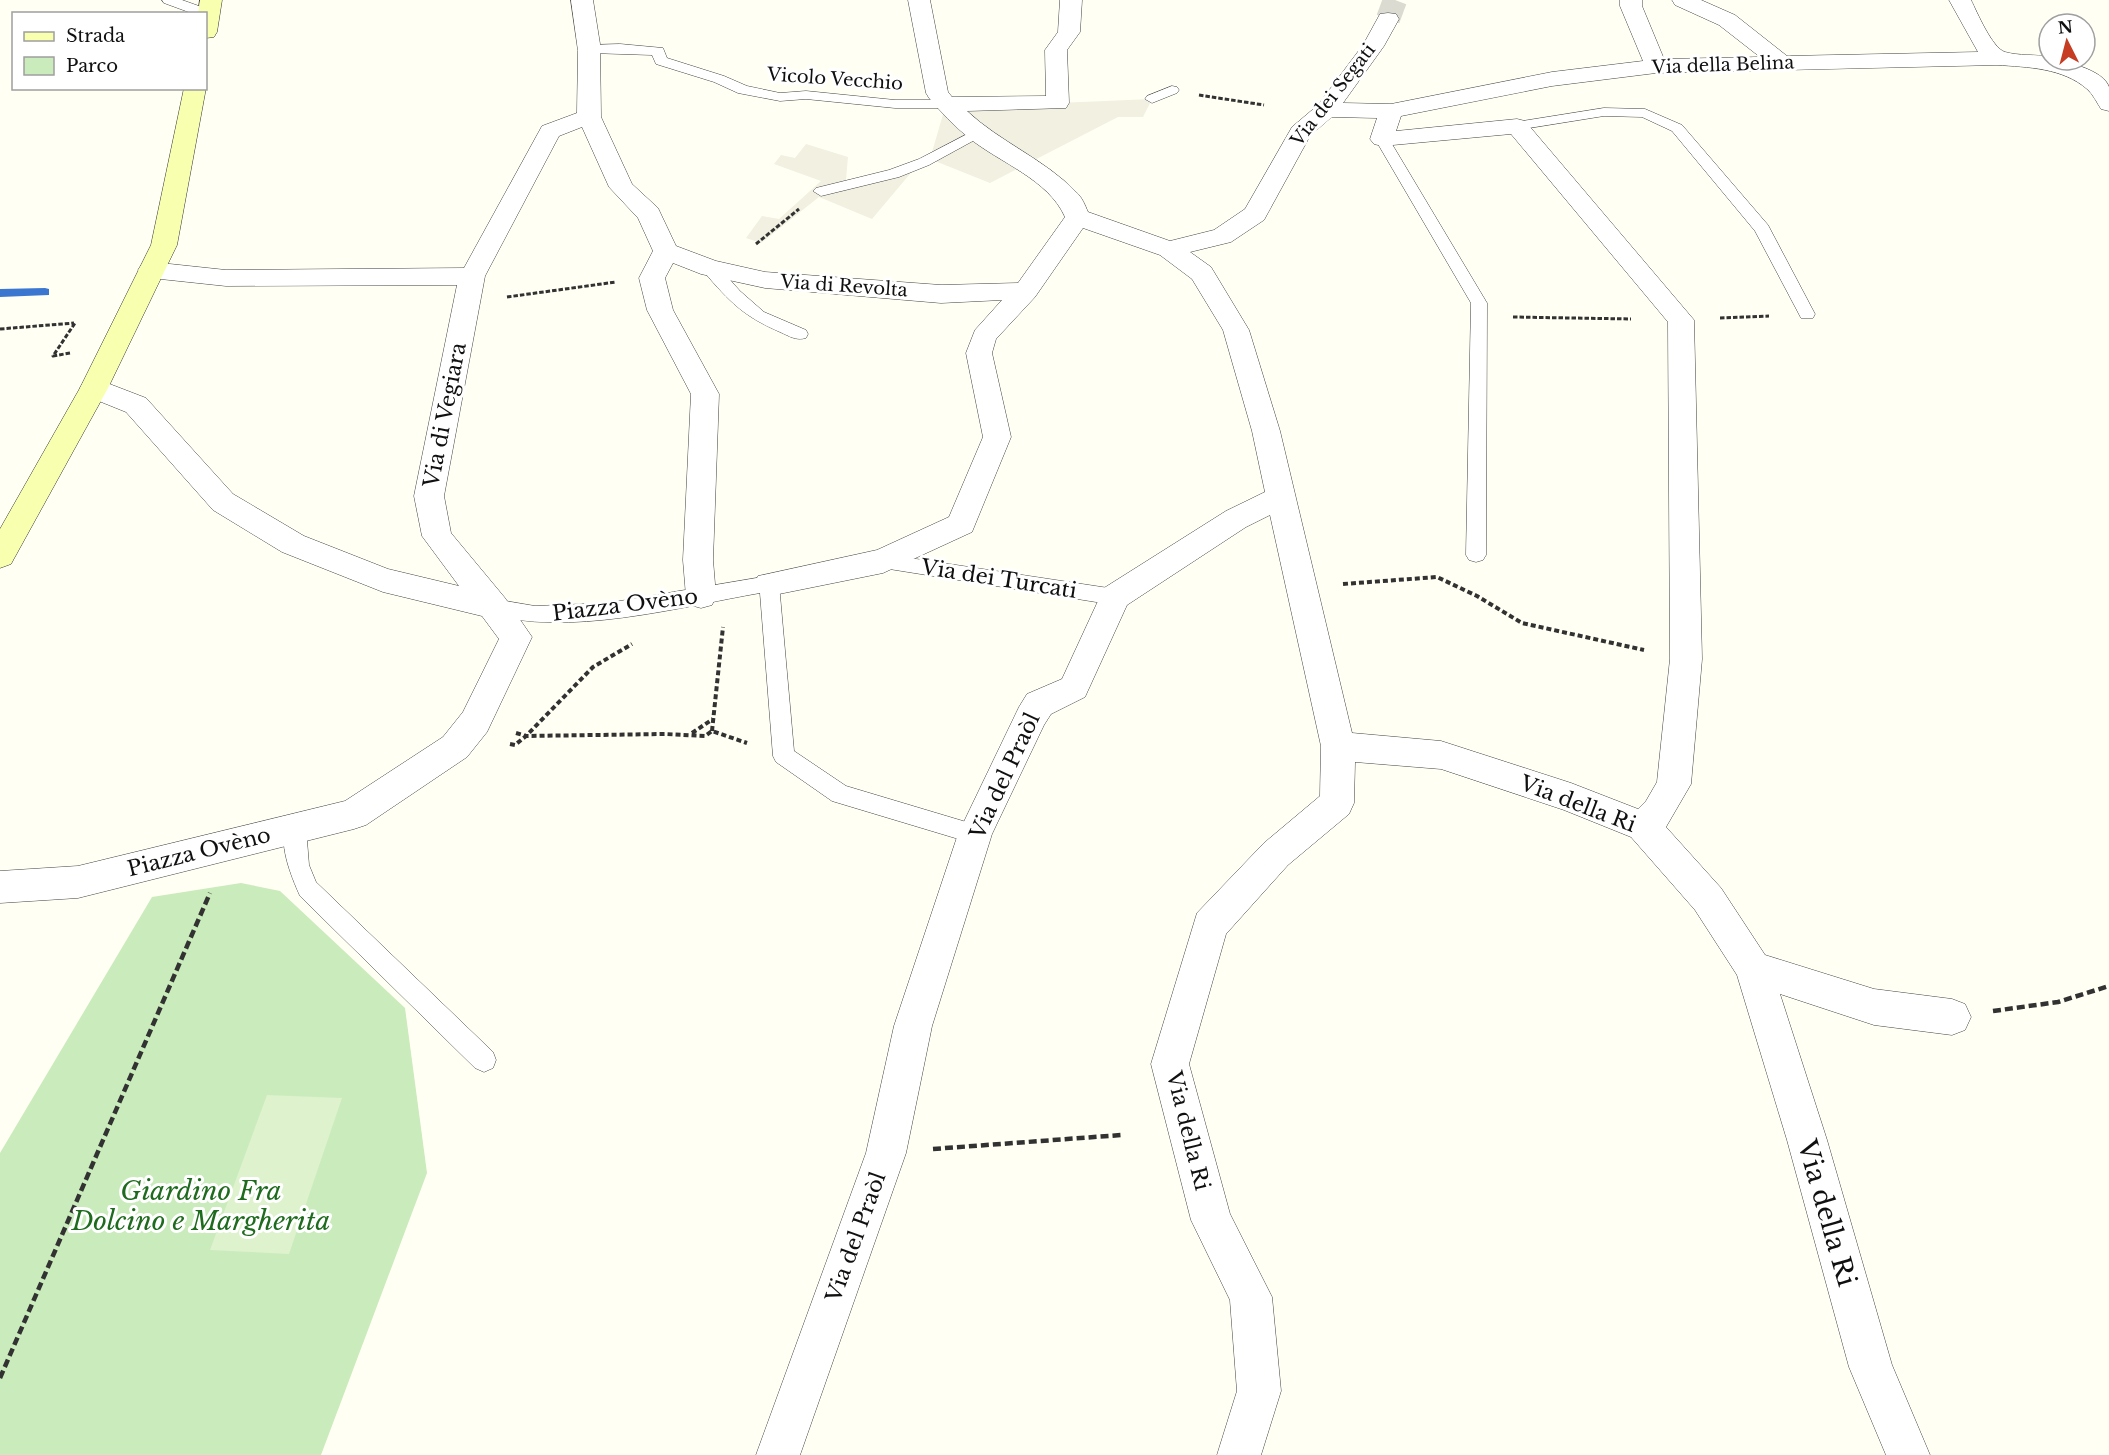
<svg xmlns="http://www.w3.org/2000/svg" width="2109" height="1455" font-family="'Libre Baskerville',serif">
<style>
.green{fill:#caebbb}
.pitch{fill:#def2cd}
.plaza{fill:#f1f0e1}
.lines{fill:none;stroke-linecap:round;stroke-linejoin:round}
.stream{fill:#3b77d1;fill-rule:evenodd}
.minor-tunnel{stroke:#dbdbd1;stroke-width:24;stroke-dasharray:24 12;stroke-linecap:butt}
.service-casing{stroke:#434343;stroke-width:1}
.minor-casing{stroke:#434343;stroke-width:1}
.secondary-casing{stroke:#323232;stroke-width:1}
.path-far2{stroke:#323232;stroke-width:3;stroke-dasharray:4.5 2;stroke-linecap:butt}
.path-far1{stroke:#323232;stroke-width:4;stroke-dasharray:5 3;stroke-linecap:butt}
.path{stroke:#323232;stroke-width:4.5;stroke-dasharray:8 4;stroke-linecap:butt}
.service{fill:#fff;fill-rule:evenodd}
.minor{fill:#fff;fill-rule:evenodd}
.secondary{fill:#f8ffae;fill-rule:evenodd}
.labels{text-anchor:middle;stroke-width:6;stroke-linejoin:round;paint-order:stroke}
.far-street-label{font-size:18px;fill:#101010;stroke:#fff}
.street-label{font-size:21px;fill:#101010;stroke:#fff}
.near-park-label{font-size:26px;font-style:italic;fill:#1e6b1d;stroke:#fff}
.near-street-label{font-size:26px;fill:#101010;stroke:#fff}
</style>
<rect width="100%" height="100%" fill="#fffff3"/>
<path class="green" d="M 241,883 L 280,891 L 405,1008 L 427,1173 L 321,1455 L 0,1455 L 0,1153 L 152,897 Z"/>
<path class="pitch" d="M 267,1095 L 342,1098 L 289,1254 L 210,1250 Z"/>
<path class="plaza" d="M 1152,99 L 1143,117 L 1118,117 L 990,183 L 930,159 L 946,104 L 1058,103 Z
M 806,144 L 848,157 L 846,180 L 915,168 L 872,219 L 819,197 L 761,243 L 746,238 L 762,216 L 779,219 L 821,181 L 774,164 L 781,155 L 795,158 Z"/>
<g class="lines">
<path class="stream" d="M 45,288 L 49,289 L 49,295 L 0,297 L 0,289 Z"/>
<path class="minor-tunnel" d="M 1388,19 L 1395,0"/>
<g class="service-casing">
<path id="service" d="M 162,0 L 182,0 L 213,11 L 215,14 L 213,17 L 206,17 L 206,14 L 194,14 L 164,3 Z
M 620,44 L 663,48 L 667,58 L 724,76 L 747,86 L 780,93 L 806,91 L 895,100 L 946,100 L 953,104 L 946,108 L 895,108 L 806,99 L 780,101 L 738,93 L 714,82 L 656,64 L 652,55 L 590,53 L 583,49 L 590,45 Z
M 1172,86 L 1177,87 L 1179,90 L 1177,93 L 1152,103 L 1145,99 L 1147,96 Z
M 1604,108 L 1645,109 L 1682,125 L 1768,225 L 1815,314 L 1813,318 L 1801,318 L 1755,231 L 1672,131 L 1642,117 L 1604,116 L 1517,130 L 1510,126 L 1517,122 Z
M 977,129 L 984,133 L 982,136 L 929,165 L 899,177 L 821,196 L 813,191 L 816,188 L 889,170 L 919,159 Z
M 1382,135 L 1389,139 L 1487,303 L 1486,555 L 1483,560 L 1476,562 L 1469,560 L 1466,555 L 1471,303 L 1375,139 Z
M 710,263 L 716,264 L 740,291 L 764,312 L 806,330 L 808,334 L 806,338 C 796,341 789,336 780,332 C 743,316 730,302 704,272 L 702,268 L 704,264 Z
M 883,554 L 1115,589 L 1122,592 L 1125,597 L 1122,602 L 1115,605 L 883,568 L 876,566 L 873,561 L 876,556 Z
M 769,576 L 776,579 L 779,584 L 794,751 L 846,786 L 983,827 L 986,834 L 983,841 L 975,844 L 832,801 L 776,762 L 773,756 L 760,593 C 680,607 565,638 487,613 L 484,607 L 487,601 L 494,599 L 535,606 L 608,603 Z
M 295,818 L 303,821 L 306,828 L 309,865 L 316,882 L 493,1052 L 496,1060 L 493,1068 L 484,1072 L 475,1068 L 300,896 C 291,876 277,842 287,821 Z"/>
</g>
<g class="minor-casing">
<path id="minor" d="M 571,0 L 593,0 L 600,44 L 601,117 L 632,184 L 658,208 L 676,246 L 716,261 L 765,272 L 941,285 L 1018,283 L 1065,217 C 1048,179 1000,163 969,138 C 954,126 941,112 929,98 L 926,93 L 908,0 L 930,0 L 948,92 L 952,97 L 1046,96 L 1045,50 L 1058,32 L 1060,0 L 1082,0 L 1080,32 L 1067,50 L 1069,103 L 1066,108 L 967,111 C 1000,142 1046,160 1076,192 C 1082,197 1085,205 1088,212 L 1170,241 L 1214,230 L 1245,209 L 1292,127 L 1318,105 L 1363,45 L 1380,14 L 1388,13 L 1396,14 L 1399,19 L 1384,46 L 1343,103 L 1391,104 L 1552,72 L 1643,61 L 1620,6 L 1620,0 L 1642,0 L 1642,6 L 1664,59 L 1760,57 L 1719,25 L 1675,5 L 1672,0 L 1701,0 L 1735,15 L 1787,56 L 1978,52 L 1949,0 L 1971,0 C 1977,12 1992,48 2005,52 C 2019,56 2035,54 2049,57 L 2049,60 C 2064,60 2104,70 2109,87 C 2109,93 2109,104 2109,111 L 2101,109 C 2097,103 2093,94 2087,89 C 2063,68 2028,67 1997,65 L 1656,73 L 1552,86 L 1401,116 L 1396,131 L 1517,119 L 1525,121 L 1694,320 L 1702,659 L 1691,784 L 1666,827 L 1721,888 L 1765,955 L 1874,989 L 1952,999 L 1965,1004 L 1971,1017 L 1965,1030 L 1952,1035 L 1874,1025 L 1780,994 L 1827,1140 L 1892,1365 L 1930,1455 L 1886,1455 L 1849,1367 L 1787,1140 L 1737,975 L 1695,910 L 1631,837 L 1564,810 L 1441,769 L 1355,762 L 1354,803 L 1349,814 L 1288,865 L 1226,934 L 1189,1064 L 1230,1214 L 1272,1297 L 1281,1391 L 1261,1455 L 1217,1455 L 1237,1391 L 1230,1300 L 1191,1220 L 1151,1064 L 1197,913 L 1264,843 L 1320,796 L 1321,746 L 1270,515 L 1246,527 L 1127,605 L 1085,697 L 1051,714 L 1044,725 L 992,834 L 932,1026 L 906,1153 L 800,1455 L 756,1455 L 866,1153 L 894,1026 L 958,834 L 1019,707 L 1027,694 L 1062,679 L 1104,588 L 1226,511 L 1265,492 L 1252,431 L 1223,330 L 1192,279 L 1160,255 L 1083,228 L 1035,297 L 996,339 L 992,353 L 1011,437 L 972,532 L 883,573 L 769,596 L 758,592 L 754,584 L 758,576 L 877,550 L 949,517 L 983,437 L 966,353 L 975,330 L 1002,300 L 941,303 L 765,288 L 701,274 L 673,263 L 665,278 L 673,310 L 719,394 L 713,560 L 716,596 L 712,605 L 701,608 L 690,605 L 686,596 L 683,560 L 691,394 L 647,310 L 639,278 L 653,251 L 638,218 L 609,187 L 582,127 L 559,136 L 485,276 L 444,496 L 451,533 L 505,598 L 532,637 L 487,732 L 467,757 L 366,825 L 354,829 L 78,898 L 0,903 L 0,871 L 78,866 L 345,801 L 443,737 L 463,712 L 499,639 L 482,616 L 383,592 L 282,552 L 213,510 L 126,412 L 84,395 L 80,388 L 84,381 L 94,378 L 146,398 L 233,494 L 304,536 L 388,569 L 459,586 L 422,536 L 414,496 L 457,285 L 226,286 L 151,278 L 142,276 L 138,270 L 142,264 L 151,262 L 226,270 L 464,268 L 542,126 L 577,113 L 578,51 ZM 1332,117 L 1377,118 L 1370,139 L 1374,144 L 1382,146 L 1511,134 L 1668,322 L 1670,659 L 1657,782 L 1646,801 L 1638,809 L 1571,783 L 1441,741 L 1352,733 L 1280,431 L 1249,330 L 1211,267 L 1190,252 L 1231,242 L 1264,220 L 1310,136 Z"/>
</g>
<g class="secondary-casing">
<path id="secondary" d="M 200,0 L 222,0 L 217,32 L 214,37 L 206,38 L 206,14 L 198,14 Z
M 206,87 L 206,88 L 177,245 L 108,388 L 11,564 L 0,568 L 0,529 L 80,388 L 151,245 L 184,88 Z"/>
</g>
<path class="path-far2" d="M 1199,95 L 1264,105
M 756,244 L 799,209
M 507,297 L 616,282
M 1513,317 L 1631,319
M 1720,318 L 1769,316
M 0,329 L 74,323
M 70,353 L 53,356 L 75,323"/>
<path class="path-far1" d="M 1343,584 L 1437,577 L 1477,596 L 1522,623 L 1644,650
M 712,731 L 723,627
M 516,733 L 526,736 L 665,734 L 705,736 L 712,731 L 747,743
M 692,733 L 713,719
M 510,744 L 515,745 L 526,736 L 593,667 L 632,644"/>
<path class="path" d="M 1993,1011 L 2058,1002 L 2109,986
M 933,1149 L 1121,1135
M 0,1378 L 210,893"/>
<use href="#service" class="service"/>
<use href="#minor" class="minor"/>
<use href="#secondary" class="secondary"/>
</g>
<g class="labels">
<g class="far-street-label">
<text transform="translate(1723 65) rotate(-2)" y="6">Via della Belina</text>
<text transform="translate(835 79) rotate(4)" y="6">Vicolo Vecchio</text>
<text transform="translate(1333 95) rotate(-52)" y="6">Via dei Segati</text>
<text transform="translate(844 286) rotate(4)" y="6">Via di Revolta</text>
</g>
<g class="street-label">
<text transform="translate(445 415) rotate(-79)" y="7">Via di Vegiara</text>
<text transform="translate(999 579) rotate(9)" y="7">Via dei Turcati</text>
<text transform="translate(625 605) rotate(-7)" y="7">Piazza Ovèno</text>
<text transform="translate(1005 776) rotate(-65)" y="7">Via del Praòl</text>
<text transform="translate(1578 804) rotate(21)" y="7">Via della Ri</text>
<text transform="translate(199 852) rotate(-14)" y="7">Piazza Ovèno</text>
<text transform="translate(1188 1131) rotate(76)" y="7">Via della Ri</text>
<text transform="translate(856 1237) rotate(-70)" y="7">Via del Praòl</text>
</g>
<g class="near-park-label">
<text x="201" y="1200">Giardino Fra<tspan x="201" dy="30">Dolcino e Margherita</tspan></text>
</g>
<g class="near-street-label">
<text transform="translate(1827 1213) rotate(74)" y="9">Via della Ri</text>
</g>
</g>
<rect x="12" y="12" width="195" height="78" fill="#ffffff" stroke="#9f9f9f" stroke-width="1.5"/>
<rect x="24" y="32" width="30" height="9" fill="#f8ffae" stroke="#9f9f9f" stroke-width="1.5"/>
<text x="66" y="42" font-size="18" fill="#101010">Strada</text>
<rect x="24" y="57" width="30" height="18" fill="#caebbb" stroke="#9f9f9f" stroke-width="1.5"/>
<text x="66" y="72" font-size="18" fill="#101010">Parco</text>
<g transform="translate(2067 42) rotate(354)"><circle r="28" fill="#ffffff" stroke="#9f9f9f" stroke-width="1.5"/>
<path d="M0-4.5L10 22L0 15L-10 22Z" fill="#c53c23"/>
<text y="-9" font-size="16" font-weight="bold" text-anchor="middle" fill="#101010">N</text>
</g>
</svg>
